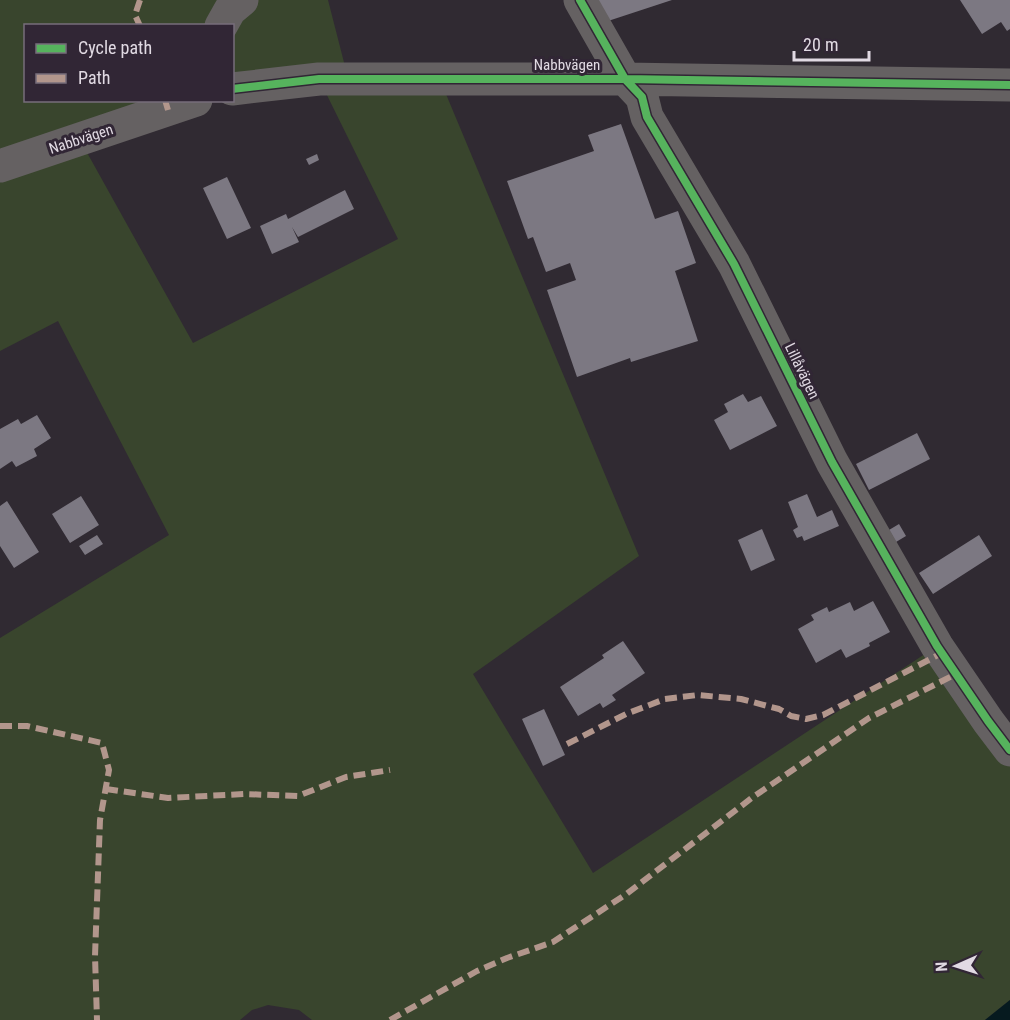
<svg xmlns="http://www.w3.org/2000/svg" width="1010" height="1020" font-family="'Roboto Condensed',sans-serif">
<style>
.green{fill:#39452d;fill-rule:evenodd}
.water{fill:#061a1f}
.building{fill:#7c7882}
.lines{fill:none;stroke-linecap:round;stroke-linejoin:round}
.minor{stroke:#656162;stroke-width:33}
.quiet{stroke:#b2968c;stroke-width:6;stroke-dasharray:12 6;stroke-linecap:butt}
.cycleway-casing{stroke:#312635;stroke-width:11}
.cycleway{stroke:#56b35d;stroke-width:8}
.labels{text-anchor:middle;stroke-width:6;stroke-linejoin:round;paint-order:stroke}
.street-label{font-size:15px;fill:#e1dae3;stroke:#312635}
</style>
<rect width="100%" height="100%" fill="#302a32"/>
<path class="green" d="M 0,0 L 328,0 L 348,78 L 438,75 L 639,556 L 473,674 L 593,873 L 937,646 L 1010,750 L 1010,1000 L 985,1020 L 312,1020 L 299,1010 L 268,1005 L 252,1010 L 240,1020 L 0,1020 L 0,638 L 169,535 L 58,321 L 0,351 ZM 26,26 L 232,26 L 233,89 L 319,79 L 398,239 L 193,343 L 80,140 L 196,100 L 26,100 Z"/>
<path class="water" d="M 1010,1000 L 1010,1020 L 985,1020 Z"/>
<path class="building" d="M 598,0 L 672,0 L 605,22 Z
M 960,0 L 1010,0 L 1010,29 L 1007,31 L 1001,22 L 982,34 Z
M 621,124 L 655,219 L 678,211 L 696,263 L 675,271 L 698,341 L 631,362 L 630,358 L 577,377 L 547,290 L 576,280 L 570,263 L 546,272 L 533,237 L 528,239 L 507,181 L 594,151 L 588,135 Z
M 317,154 L 319,160 L 309,165 L 306,159 Z
M 227,177 L 251,228 L 227,239 L 203,188 Z
M 345,190 L 354,209 L 298,237 L 292,227 L 299,242 L 272,254 L 260,226 L 286,214 L 288,219 Z
M 743,394 L 748,402 L 761,396 L 777,426 L 730,450 L 714,420 L 728,412 L 724,404 Z
M 37,415 L 51,438 L 34,449 L 37,456 L 16,467 L 12,461 L 0,469 L 0,429 L 18,419 L 21,424 Z
M 917,433 L 930,459 L 869,490 L 856,464 Z
M 807,494 L 817,517 L 832,510 L 839,526 L 804,541 L 802,536 L 797,538 L 793,530 L 798,527 L 788,502 Z
M 81,496 L 99,525 L 70,543 L 52,514 Z
M 7,501 L 39,552 L 14,568 L 0,546 L 0,506 Z
M 899,524 L 906,536 L 896,542 L 889,530 Z
M 762,529 L 775,560 L 751,571 L 738,540 Z
M 97,535 L 103,544 L 85,555 L 79,546 Z
M 979,535 L 992,556 L 933,594 L 919,573 Z
M 873,601 L 890,632 L 869,643 L 870,646 L 846,658 L 841,649 L 816,663 L 798,629 L 814,620 L 811,615 L 827,607 L 829,612 L 850,602 L 854,611 Z
M 623,641 L 645,673 L 612,695 L 616,700 L 603,708 L 600,703 L 578,716 L 560,687 L 604,658 L 602,655 Z
M 544,709 L 565,755 L 543,766 L 522,719 Z"/>
<g class="lines">
<path class="minor" d="M 580,0 L 625,79 L 642,97 L 647,117 L 734,264 L 832,462 L 937,646 L 988,721 L 1010,750
M 221,26 L 230,10 L 242,0
M 232,89 L 319,79 L 625,79 L 1010,85
M 0,166 L 196,100"/>
<path class="quiet" d="M 140,0 L 135,15 L 140,26
M 165,100 L 168,110
M 0,726 L 27,726 L 102,743 L 109,770 L 100,820 L 95,956 L 97,1020
M 567,744 L 626,714 L 665,699 L 698,695 L 741,699 L 779,709 L 791,716 L 806,719 L 823,715 L 942,653
M 106,789 L 168,798 L 244,794 L 298,796 L 346,777 L 390,770
M 390,1020 L 477,971 L 507,958 L 553,942 L 625,895 L 753,797 L 869,718 L 956,674"/>
<g class="cycleway-casing">
<path id="cycleway" d="M 580,0 L 625,79 L 642,97 L 647,117 L 734,264 L 832,462 L 937,646 L 988,721 L 1010,750
M 232,89 L 319,79 L 625,79 L 1010,85"/>
</g>
<use href="#cycleway" class="cycleway"/>
</g>
<g class="labels">
<g class="street-label">
<text x="567" y="70">Nabbvägen</text>
<text transform="translate(81 139) rotate(-18)" y="5">Nabbvägen</text>
<text transform="translate(802 371) rotate(64)" y="5">Lillåvägen</text>
</g>
</g>
<rect x="24" y="24" width="210" height="78" fill="#312635" stroke="#776e7b" stroke-width="1.5"/>
<rect x="36" y="44" width="30" height="9" fill="#56b35d" stroke="#776e7b" stroke-width="1.5"/>
<text x="78" y="54" font-size="18" fill="#e1dae3">Cycle path</text>
<rect x="36" y="74" width="30" height="9" fill="#b2968c" stroke="#776e7b" stroke-width="1.5"/>
<text x="78" y="84" font-size="18" fill="#e1dae3">Path</text>
<g transform="translate(956 966) rotate(267)" stroke="#312635" stroke-width="4.5" paint-order="stroke">
<path d="M0-4.5L10 22L0 15L-10 22Z" fill="#e1dae3"/>
<text y="-9" font-size="16" font-weight="bold" text-anchor="middle" fill="#e1dae3">N</text>
</g>
<path d="M794 51v9h75v-9" fill="none" stroke="#e1dae3" stroke-width="3"/>
<text x="803" y="51" font-size="18" fill="#e1dae3" stroke="#312635" stroke-width="4.5" paint-order="stroke">20 m</text>
</svg>
